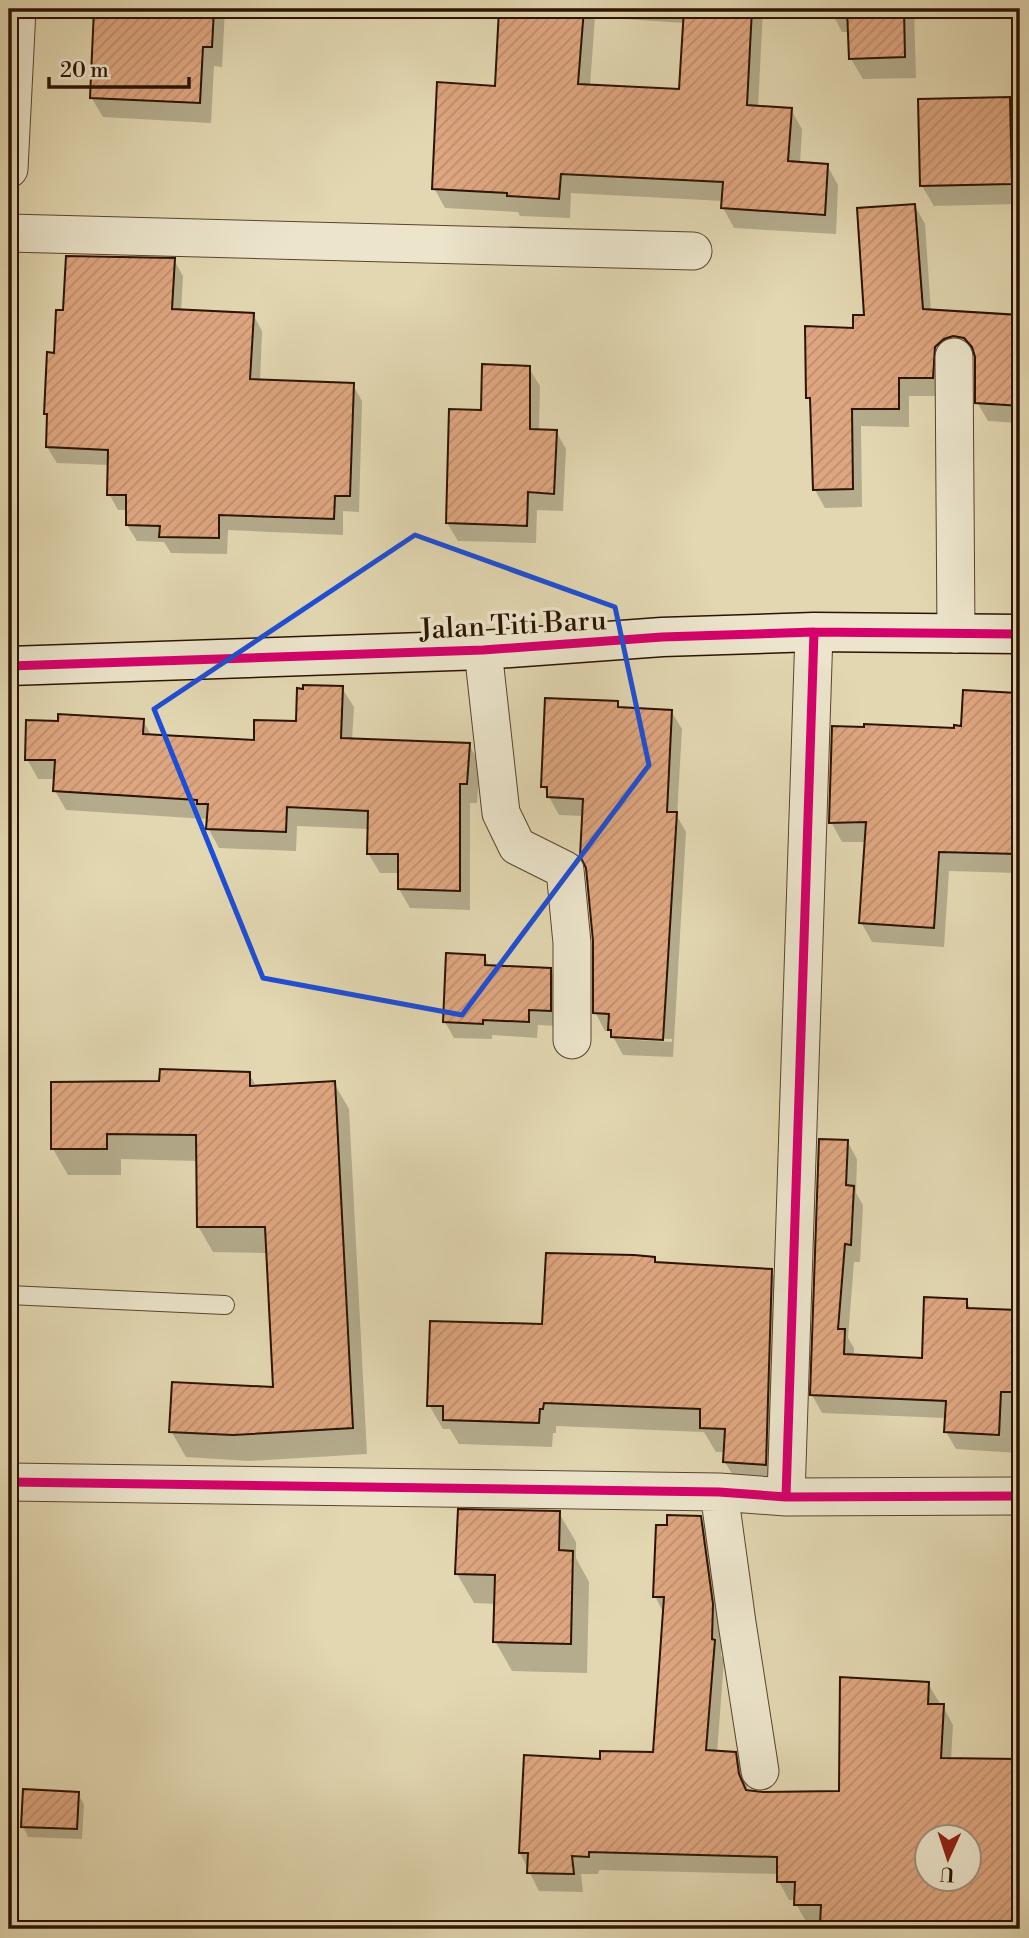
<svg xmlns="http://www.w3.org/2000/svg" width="1029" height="1938" font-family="'Libre Bodoni',serif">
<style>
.shadow{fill:#0003;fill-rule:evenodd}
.building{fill:url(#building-hatch);stroke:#2c1301;stroke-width:2;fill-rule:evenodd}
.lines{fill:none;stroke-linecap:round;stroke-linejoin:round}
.lane-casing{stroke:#5a442d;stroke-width:20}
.street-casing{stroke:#5a442d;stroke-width:39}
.secondary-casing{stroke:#2c1301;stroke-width:41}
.lane{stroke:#ece5cc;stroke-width:18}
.street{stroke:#ece5cc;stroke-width:37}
.secondary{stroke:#ece5cc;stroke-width:38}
.cycleway-casing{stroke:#ece5cc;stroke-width:13}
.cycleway{stroke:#d6006c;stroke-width:9}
.marked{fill:none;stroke:#1d4ed8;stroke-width:5;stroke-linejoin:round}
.labels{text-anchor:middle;stroke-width:7;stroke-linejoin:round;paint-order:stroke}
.street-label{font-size:28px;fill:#2c1301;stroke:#ece5cc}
</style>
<defs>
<pattern id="building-hatch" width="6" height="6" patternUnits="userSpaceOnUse" patternTransform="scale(1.75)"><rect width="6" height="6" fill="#dea680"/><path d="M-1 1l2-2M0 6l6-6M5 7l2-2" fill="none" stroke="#bf8e6d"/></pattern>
</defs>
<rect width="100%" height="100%" fill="#e2d7b1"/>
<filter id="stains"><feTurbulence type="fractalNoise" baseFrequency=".00286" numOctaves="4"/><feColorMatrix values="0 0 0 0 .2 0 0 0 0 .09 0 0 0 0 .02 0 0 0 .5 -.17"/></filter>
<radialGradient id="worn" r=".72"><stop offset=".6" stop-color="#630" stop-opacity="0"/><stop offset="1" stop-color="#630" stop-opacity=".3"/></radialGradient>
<path class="shadow" d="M 95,9 L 225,9 L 222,67 L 214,66 L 211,123 L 103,117 L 91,97 Z
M 501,9 L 763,9 L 758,108 L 791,110 L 802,129 L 800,164 L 827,165 L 838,185 L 836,234 L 734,228 L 723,208 L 723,201 L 571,193 L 570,218 L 520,216 L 518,212 L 445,208 L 434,188 L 497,87 ZM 595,17 L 685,23 L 681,91 L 590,86 Z
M 830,9 L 914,9 L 916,78 L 863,79 L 851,59 L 850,32 L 842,32 Z
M 1009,99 L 1020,118 L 1020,204 L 934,206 L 922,186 Z
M 915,206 L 925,224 L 931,312 L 1020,317 L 1020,423 L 988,421 L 977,402 L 977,357 L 966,354 L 943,396 L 909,396 L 909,427 L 861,426 L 862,507 L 825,508 L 815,490 L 812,405 L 808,398 L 854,330 L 866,317 Z
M 174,260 L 183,276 L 181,312 L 253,314 L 262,331 L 260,382 L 353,385 L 362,401 L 359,512 L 343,511 L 343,535 L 228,530 L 227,554 L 171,553 L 164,542 L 137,541 L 127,525 L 128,510 L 118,510 L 109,494 L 109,465 L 57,463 L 47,447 L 49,418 L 46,413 L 65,312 Z
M 529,368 L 540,386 L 539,431 L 556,431 L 566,449 L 563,511 L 537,510 L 536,543 L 458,541 L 447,523 L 482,412 Z
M 1014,657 L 1020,657 L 1020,873 L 949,871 L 944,947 L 872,942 L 861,922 L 866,842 L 842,842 L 831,822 L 956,730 L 1012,694 Z
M 342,688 L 354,707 L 352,740 L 469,745 L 480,764 L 477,803 L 470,803 L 470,910 L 410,908 L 399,889 L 399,873 L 380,873 L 368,853 L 369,829 L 297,826 L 296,851 L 219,848 L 208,828 L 207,819 L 66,810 L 55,791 L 56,779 L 38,779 L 27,759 L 143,721 L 152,736 L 255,742 L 298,723 Z
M 617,703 L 620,709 L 671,711 L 682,729 L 677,816 L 686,832 L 673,1057 L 623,1055 L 610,1031 L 605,1031 L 595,1012 L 595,941 L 584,816 L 559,815 L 543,786 ZM 618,1036 L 672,1039 L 672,1042 L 618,1039 Z
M 484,956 L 490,967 L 550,970 L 559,986 L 559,1026 L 538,1025 L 537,1038 L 492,1035 L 492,1039 L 454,1038 L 445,1022 Z
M 249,1074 L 257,1087 L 334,1083 L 349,1109 L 367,1454 L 249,1461 L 186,1457 L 171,1431 L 275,1389 L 268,1253 L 213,1252 L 198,1226 L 198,1161 L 121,1159 L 121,1175 L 68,1175 L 53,1149 L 161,1083 Z
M 847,1141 L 857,1159 L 856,1193 L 863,1205 L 860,1262 L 854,1262 L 848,1338 L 854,1348 L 854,1357 L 923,1359 L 966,1301 L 972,1310 L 1020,1312 L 1020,1453 L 956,1449 L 946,1432 L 946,1418 L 822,1413 L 812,1395 Z
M 654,1259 L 657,1263 L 771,1271 L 785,1295 L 779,1488 L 739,1486 L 725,1462 L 725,1452 L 716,1452 L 704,1432 L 556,1426 L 556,1433 L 553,1433 L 552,1447 L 459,1444 L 450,1429 L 443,1429 L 429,1405 L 544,1326 Z
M 559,1513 L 576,1542 L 576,1558 L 589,1582 L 587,1673 L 512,1671 L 495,1641 L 496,1604 L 474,1603 L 457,1574 Z
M 700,1517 L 711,1536 L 723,1624 L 721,1655 L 724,1660 L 717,1753 L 735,1753 L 745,1772 L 748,1792 L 840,1793 L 928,1684 L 939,1702 L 939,1706 L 943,1706 L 953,1725 L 951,1760 L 972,1774 L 1020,1777 L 1020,1929 L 825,1929 L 821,1923 L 807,1923 L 796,1904 L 796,1900 L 789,1900 L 779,1882 L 779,1874 L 599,1870 L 598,1874 L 581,1874 L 583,1892 L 539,1891 L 520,1853 L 602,1761 L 655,1753 L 664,1614 L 655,1596 L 668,1527 ZM 928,1836 L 970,1836 L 970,1878 L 928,1878 Z
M 78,1794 L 84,1804 L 82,1839 L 28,1837 L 23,1826 Z"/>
<path class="building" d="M 94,9 L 214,9 L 212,47 L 203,47 L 200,103 L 90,98 Z
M 499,9 L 584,9 L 578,84 L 679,89 L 684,9 L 752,9 L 747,105 L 792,108 L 788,161 L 828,164 L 825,215 L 721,208 L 723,182 L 561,174 L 559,199 L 507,196 L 507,193 L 432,189 L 437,82 L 495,86 Z
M 847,9 L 904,9 L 905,57 L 849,59 Z
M 1010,97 L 1012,184 L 920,186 L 918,99 Z
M 915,204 L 923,309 L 1020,315 L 1020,406 L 975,403 L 975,357 L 972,347 L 964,338 L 953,336 L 944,339 L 935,347 L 933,378 L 899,378 L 899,409 L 852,409 L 853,489 L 813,490 L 810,398 L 806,398 L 805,326 L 853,328 L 853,315 L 864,315 L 857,208 Z
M 66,256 L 175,258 L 172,309 L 254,313 L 250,379 L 354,383 L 350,496 L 335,496 L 334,519 L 219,515 L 219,538 L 159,537 L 160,526 L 126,525 L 126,495 L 107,495 L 108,450 L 46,447 L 47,414 L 44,414 L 47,352 L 54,353 L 56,310 L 63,310 Z
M 482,364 L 530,366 L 530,429 L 557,430 L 554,494 L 528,492 L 527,526 L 446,523 L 449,409 L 481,410 Z
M 303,685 L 343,686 L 341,738 L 470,743 L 467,784 L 460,784 L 460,891 L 398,889 L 398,854 L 367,854 L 368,811 L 287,807 L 286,832 L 206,829 L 208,804 L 197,804 L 197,800 L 53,791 L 55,760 L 25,760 L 26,720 L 58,721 L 58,714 L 144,719 L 143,734 L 254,740 L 254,720 L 296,721 L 297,688 L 303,689 Z
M 963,690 L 1020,693 L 1020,854 L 939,852 L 934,928 L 859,923 L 866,822 L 829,823 L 832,726 L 864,727 L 864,724 L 954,728 L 954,725 L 961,726 Z
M 545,698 L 618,701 L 618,707 L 672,710 L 667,812 L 677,812 L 663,1040 L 611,1037 L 611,1030 L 608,1030 L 609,1014 L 593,1013 L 593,941 L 586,868 L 580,856 L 583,799 L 547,797 L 547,787 L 541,787 Z
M 446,953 L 485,955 L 485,965 L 551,968 L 551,1011 L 529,1010 L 529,1022 L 483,1020 L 483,1024 L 443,1022 Z
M 160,1069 L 250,1072 L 250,1086 L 335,1081 L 353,1428 L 233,1435 L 169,1432 L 172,1382 L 273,1387 L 265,1227 L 197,1227 L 196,1135 L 107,1134 L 107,1149 L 51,1149 L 51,1082 L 159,1081 Z
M 819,1139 L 848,1140 L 846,1185 L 854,1186 L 851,1245 L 845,1244 L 838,1329 L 845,1329 L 844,1354 L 922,1358 L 924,1297 L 967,1299 L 967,1308 L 1020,1310 L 1020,1392 L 1001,1392 L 999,1435 L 944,1432 L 946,1401 L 810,1395 Z
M 546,1253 L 634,1255 L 655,1257 L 655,1262 L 772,1269 L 766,1465 L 723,1462 L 725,1429 L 700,1428 L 700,1409 L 544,1403 L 543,1409 L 540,1409 L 539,1423 L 443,1420 L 443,1406 L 427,1406 L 430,1321 L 542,1324 Z
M 458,1509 L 560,1511 L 559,1550 L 573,1551 L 571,1644 L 493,1642 L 495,1575 L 455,1574 Z
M 667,1515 L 701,1516 L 713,1604 L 712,1639 L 715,1640 L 706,1750 L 736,1752 L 739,1774 L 746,1790 L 763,1792 L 839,1791 L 840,1677 L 929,1682 L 928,1704 L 944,1704 L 941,1758 L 1020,1759 L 1020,1926 L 972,1923 L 820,1924 L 821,1905 L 794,1905 L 795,1882 L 777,1882 L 777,1857 L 589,1852 L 589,1857 L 572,1856 L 574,1874 L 527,1873 L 528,1853 L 519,1853 L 524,1755 L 600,1759 L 600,1751 L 653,1752 L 664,1597 L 653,1597 L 656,1525 L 667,1525 ZM 928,1837 L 970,1837 L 970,1879 L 928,1879 Z
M 23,1789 L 79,1792 L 77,1829 L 21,1827 Z"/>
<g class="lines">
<g class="lane-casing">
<path id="lane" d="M 9,1295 L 225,1305"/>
</g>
<g class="street-casing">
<path id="street" d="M 9,169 L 17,9
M 9,233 L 693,251
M 954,357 L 956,634
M 483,650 L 501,813 L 517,846 L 565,870 L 572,943 L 572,1040
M 9,1482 L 719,1492 L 786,1497 L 1020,1496
M 719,1492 L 737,1623 L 760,1771
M 786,1497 L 814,632"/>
</g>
<g class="secondary-casing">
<path id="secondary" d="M 9,666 L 483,650 L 662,637 L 814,632 L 1020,634"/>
</g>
<use href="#lane" class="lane"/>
<use href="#street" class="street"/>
<use href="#secondary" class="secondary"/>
<g class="cycleway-casing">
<path id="cycleway" d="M 9,666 L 483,650 L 662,637 L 814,632 L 1020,634
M 9,1482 L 719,1492 L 786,1497 L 1020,1496
M 786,1497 L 814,632"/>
</g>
<use href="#cycleway" class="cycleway"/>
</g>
<path class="marked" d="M 415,535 L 615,607 L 649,765 L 462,1015 L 263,978 L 154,709 Z"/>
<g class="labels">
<g class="street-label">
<text transform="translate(513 624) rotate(-3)" y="10">Jalan Titi Baru</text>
</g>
</g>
<rect width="1029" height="1938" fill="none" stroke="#e2d7b1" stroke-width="35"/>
<rect x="10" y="10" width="1008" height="1917" fill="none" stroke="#2c1301" stroke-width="3.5"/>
<rect x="18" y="18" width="994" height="1903" fill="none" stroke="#2c1301" stroke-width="2"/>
<g transform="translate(948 1858) rotate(183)"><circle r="33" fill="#ece5cc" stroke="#9f917b" stroke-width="2"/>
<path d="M0-5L12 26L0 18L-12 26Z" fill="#8f2418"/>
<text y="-10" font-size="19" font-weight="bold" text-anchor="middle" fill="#2c1301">U</text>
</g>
<path d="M49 77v10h140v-10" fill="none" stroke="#2c1301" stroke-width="3.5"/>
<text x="60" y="77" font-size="21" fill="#2c1301" stroke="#ece5cc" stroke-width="5" paint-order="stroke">20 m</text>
<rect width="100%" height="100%" filter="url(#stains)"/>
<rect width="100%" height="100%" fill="url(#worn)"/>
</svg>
